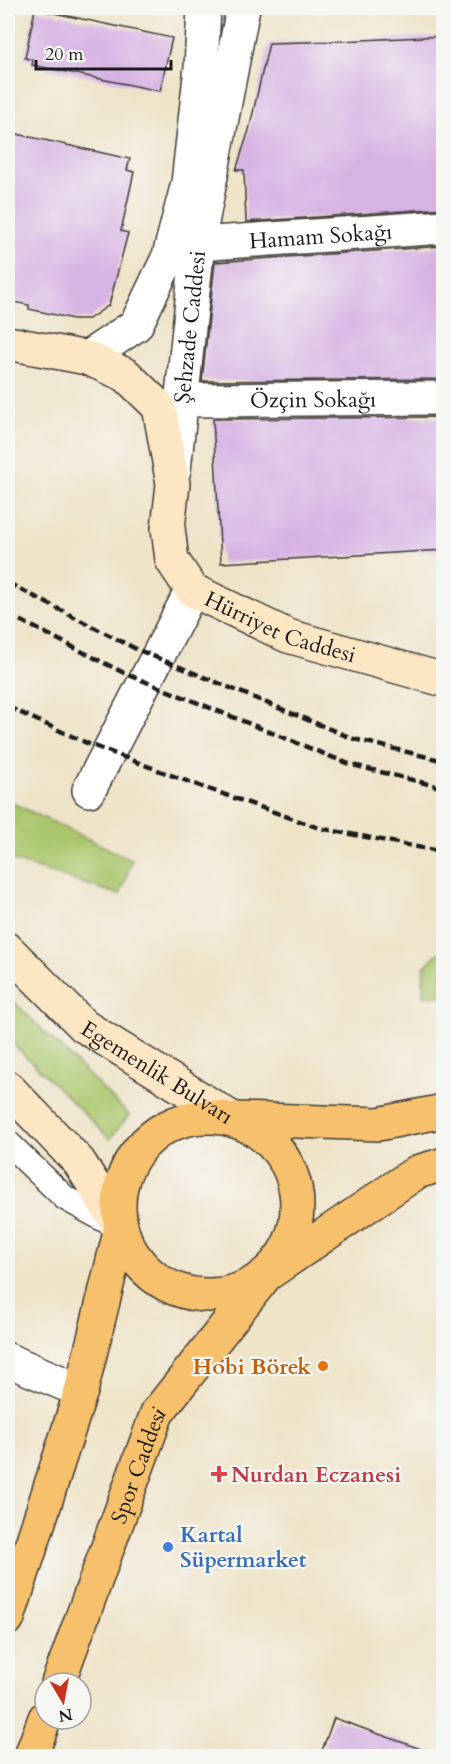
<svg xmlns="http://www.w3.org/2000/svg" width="451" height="1764" font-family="Cardo,serif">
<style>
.green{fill:#abc76d;stroke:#647244;stroke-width:1.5}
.building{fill:#d7b3e4}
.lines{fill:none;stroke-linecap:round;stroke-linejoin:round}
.service-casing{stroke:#3c3a36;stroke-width:27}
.pedestrian-casing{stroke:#3c3a36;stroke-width:36}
.tertiary-casing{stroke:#3c3a36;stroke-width:36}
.secondary-casing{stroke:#3c3a36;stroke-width:36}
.primary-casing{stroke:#3c3a36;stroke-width:36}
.service{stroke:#fff;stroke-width:24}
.pedestrian{stroke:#fff;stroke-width:33}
.tertiary{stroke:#fff;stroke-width:33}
.secondary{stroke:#fce6c4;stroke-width:33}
.primary{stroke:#f7c06c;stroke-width:33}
.rail{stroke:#1c1c1c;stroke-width:4.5;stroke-dasharray:9 4.5;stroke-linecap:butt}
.food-dot{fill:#e8710a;stroke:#f6f6f2;stroke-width:2}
.health-dot{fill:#e0444e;stroke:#f6f6f2;stroke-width:2}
.shop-dot{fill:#3f7fe0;stroke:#f6f6f2;stroke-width:2}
.labels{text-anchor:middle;stroke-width:4.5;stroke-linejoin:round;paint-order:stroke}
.street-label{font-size:22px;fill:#1c1c1c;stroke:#f6f6f2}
.food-label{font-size:22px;font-weight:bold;fill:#c56008;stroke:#f6f6f2;text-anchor:end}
.health-label{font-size:22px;font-weight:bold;fill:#be3a42;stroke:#f6f6f2;text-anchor:start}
.shop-label{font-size:22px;font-weight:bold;fill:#366cbe;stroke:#f6f6f2;text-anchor:start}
</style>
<rect width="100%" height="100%" fill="#f6f6f2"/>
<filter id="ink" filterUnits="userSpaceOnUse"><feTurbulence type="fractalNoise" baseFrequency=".0167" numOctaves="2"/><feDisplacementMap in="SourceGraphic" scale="12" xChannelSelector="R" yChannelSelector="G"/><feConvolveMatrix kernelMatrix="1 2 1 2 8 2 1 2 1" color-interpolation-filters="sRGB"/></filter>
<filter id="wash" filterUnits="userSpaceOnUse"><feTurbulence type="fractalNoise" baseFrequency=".008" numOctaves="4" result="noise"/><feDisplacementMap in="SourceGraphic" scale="24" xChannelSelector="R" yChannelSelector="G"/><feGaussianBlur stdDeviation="1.35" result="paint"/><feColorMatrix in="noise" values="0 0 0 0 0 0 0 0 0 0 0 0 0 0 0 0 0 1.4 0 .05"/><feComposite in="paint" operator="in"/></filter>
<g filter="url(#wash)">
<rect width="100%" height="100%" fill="#efe3c8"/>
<path class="green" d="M 8,801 L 132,860 L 120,895 L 8,859 Z
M 443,952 L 443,996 L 423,995 L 424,967 L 438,953 Z
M 8,996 L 129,1115 L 110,1139 L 8,1039 Z"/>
<g id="blocks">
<path class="building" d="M 35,9 L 172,38 L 160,91 L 32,65 L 33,60 L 25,58 Z
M 444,36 L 444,208 L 246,222 L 244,170 L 236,170 L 249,130 L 269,43 L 342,41 Z
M 8,132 L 130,159 L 127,170 L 134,172 L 121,231 L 128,233 L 109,305 L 89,319 L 73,319 L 29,309 L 29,305 L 8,301 Z
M 444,246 L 444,379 L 202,381 L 215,262 Z
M 444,417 L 444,550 L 221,563 L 213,419 Z
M 334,1718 L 429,1752 L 428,1756 L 320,1756 Z"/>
</g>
</g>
<g filter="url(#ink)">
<use href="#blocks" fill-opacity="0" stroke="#3c3a36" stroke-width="1.5"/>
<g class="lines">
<g class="service-casing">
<path id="service" d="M 8,1143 L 65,1198 L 119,1228"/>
</g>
<g class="pedestrian-casing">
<g id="pedestrian">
<path id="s1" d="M 198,244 L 444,227"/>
<path id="s2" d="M 183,400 L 444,398"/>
<path d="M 89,790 L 192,590"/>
<path d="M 8,1360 L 81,1391"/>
</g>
</g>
<g class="tertiary-casing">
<g id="tertiary">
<path d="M 87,358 L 136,325 L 169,256 L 188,183 L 201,67 L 204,8"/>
<path id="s3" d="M 174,470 L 198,244 L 243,8"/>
</g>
</g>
<g class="secondary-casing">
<g id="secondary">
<path id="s4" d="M 8,343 L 87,358 L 126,375 L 159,407 L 173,484 L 168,528 L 172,560 L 192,590 L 288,636 L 444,680"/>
<path id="s5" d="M 8,950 L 84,1026 L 233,1119"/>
<path d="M 8,1088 L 79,1162 L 121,1228"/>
</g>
</g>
<g class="primary-casing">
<g id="primary">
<circle cx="208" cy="1206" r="89"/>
<path d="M 238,1119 L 378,1124 L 444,1111"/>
<path d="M 8,1618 L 81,1391 L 121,1228"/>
<path id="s6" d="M 58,1683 L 157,1413 L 266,1275 L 417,1172 L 444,1164"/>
<path d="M 31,1756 L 45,1718"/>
</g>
</g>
<use href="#service" class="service"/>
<use href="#pedestrian" class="pedestrian"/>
<use href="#tertiary" class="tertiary"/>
<use href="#secondary" class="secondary"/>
<use href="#primary" class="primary"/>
<path class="rail" d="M 8,583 L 136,649 L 354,739 L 444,761
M 8,614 L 124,673 L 349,764 L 444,788
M 8,707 L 89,744 L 200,786 L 319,828 L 444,852"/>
</g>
</g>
<circle class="food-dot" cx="323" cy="1366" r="6"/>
<path class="health-dot" d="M216 1465h6v6h6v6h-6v6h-6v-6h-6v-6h6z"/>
<circle class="shop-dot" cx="168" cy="1547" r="6"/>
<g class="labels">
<g class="street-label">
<text dy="8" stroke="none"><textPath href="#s1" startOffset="123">Hamam Sokağı</textPath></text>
<text dy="8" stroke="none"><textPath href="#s3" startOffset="144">Şehzade Caddesi</textPath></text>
<text dy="8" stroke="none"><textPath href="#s2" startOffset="130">Özçin Sokağı</textPath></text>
<text dy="8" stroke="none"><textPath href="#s4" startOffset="456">Hürriyet Caddesi</textPath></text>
<text dy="8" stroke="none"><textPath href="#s5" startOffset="194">Egemenlik Bulvarı</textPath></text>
<text dy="8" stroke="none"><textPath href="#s6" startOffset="232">Spor Caddesi</textPath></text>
</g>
<g class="food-label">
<text x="311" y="1374">Hobi Börek</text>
</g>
<g class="health-label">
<text x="231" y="1482">Nurdan Eczanesi</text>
</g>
<g class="shop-label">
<text x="180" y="1542">Kartal<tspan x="180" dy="25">Süpermarket</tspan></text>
</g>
</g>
<rect width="451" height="1764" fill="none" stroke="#f6f6f2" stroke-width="30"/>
<g transform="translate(63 1701) rotate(170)"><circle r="28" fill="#f6f6f2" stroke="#9f9f9c" stroke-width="1.5"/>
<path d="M0-4.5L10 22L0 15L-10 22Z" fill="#c8321e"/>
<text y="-9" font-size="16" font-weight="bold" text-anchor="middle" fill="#1c1c1c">N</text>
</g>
<path d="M36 60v9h135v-9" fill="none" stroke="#1c1c1c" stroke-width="3"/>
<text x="45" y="60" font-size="18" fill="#1c1c1c" stroke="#f6f6f2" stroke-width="4.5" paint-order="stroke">20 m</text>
</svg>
